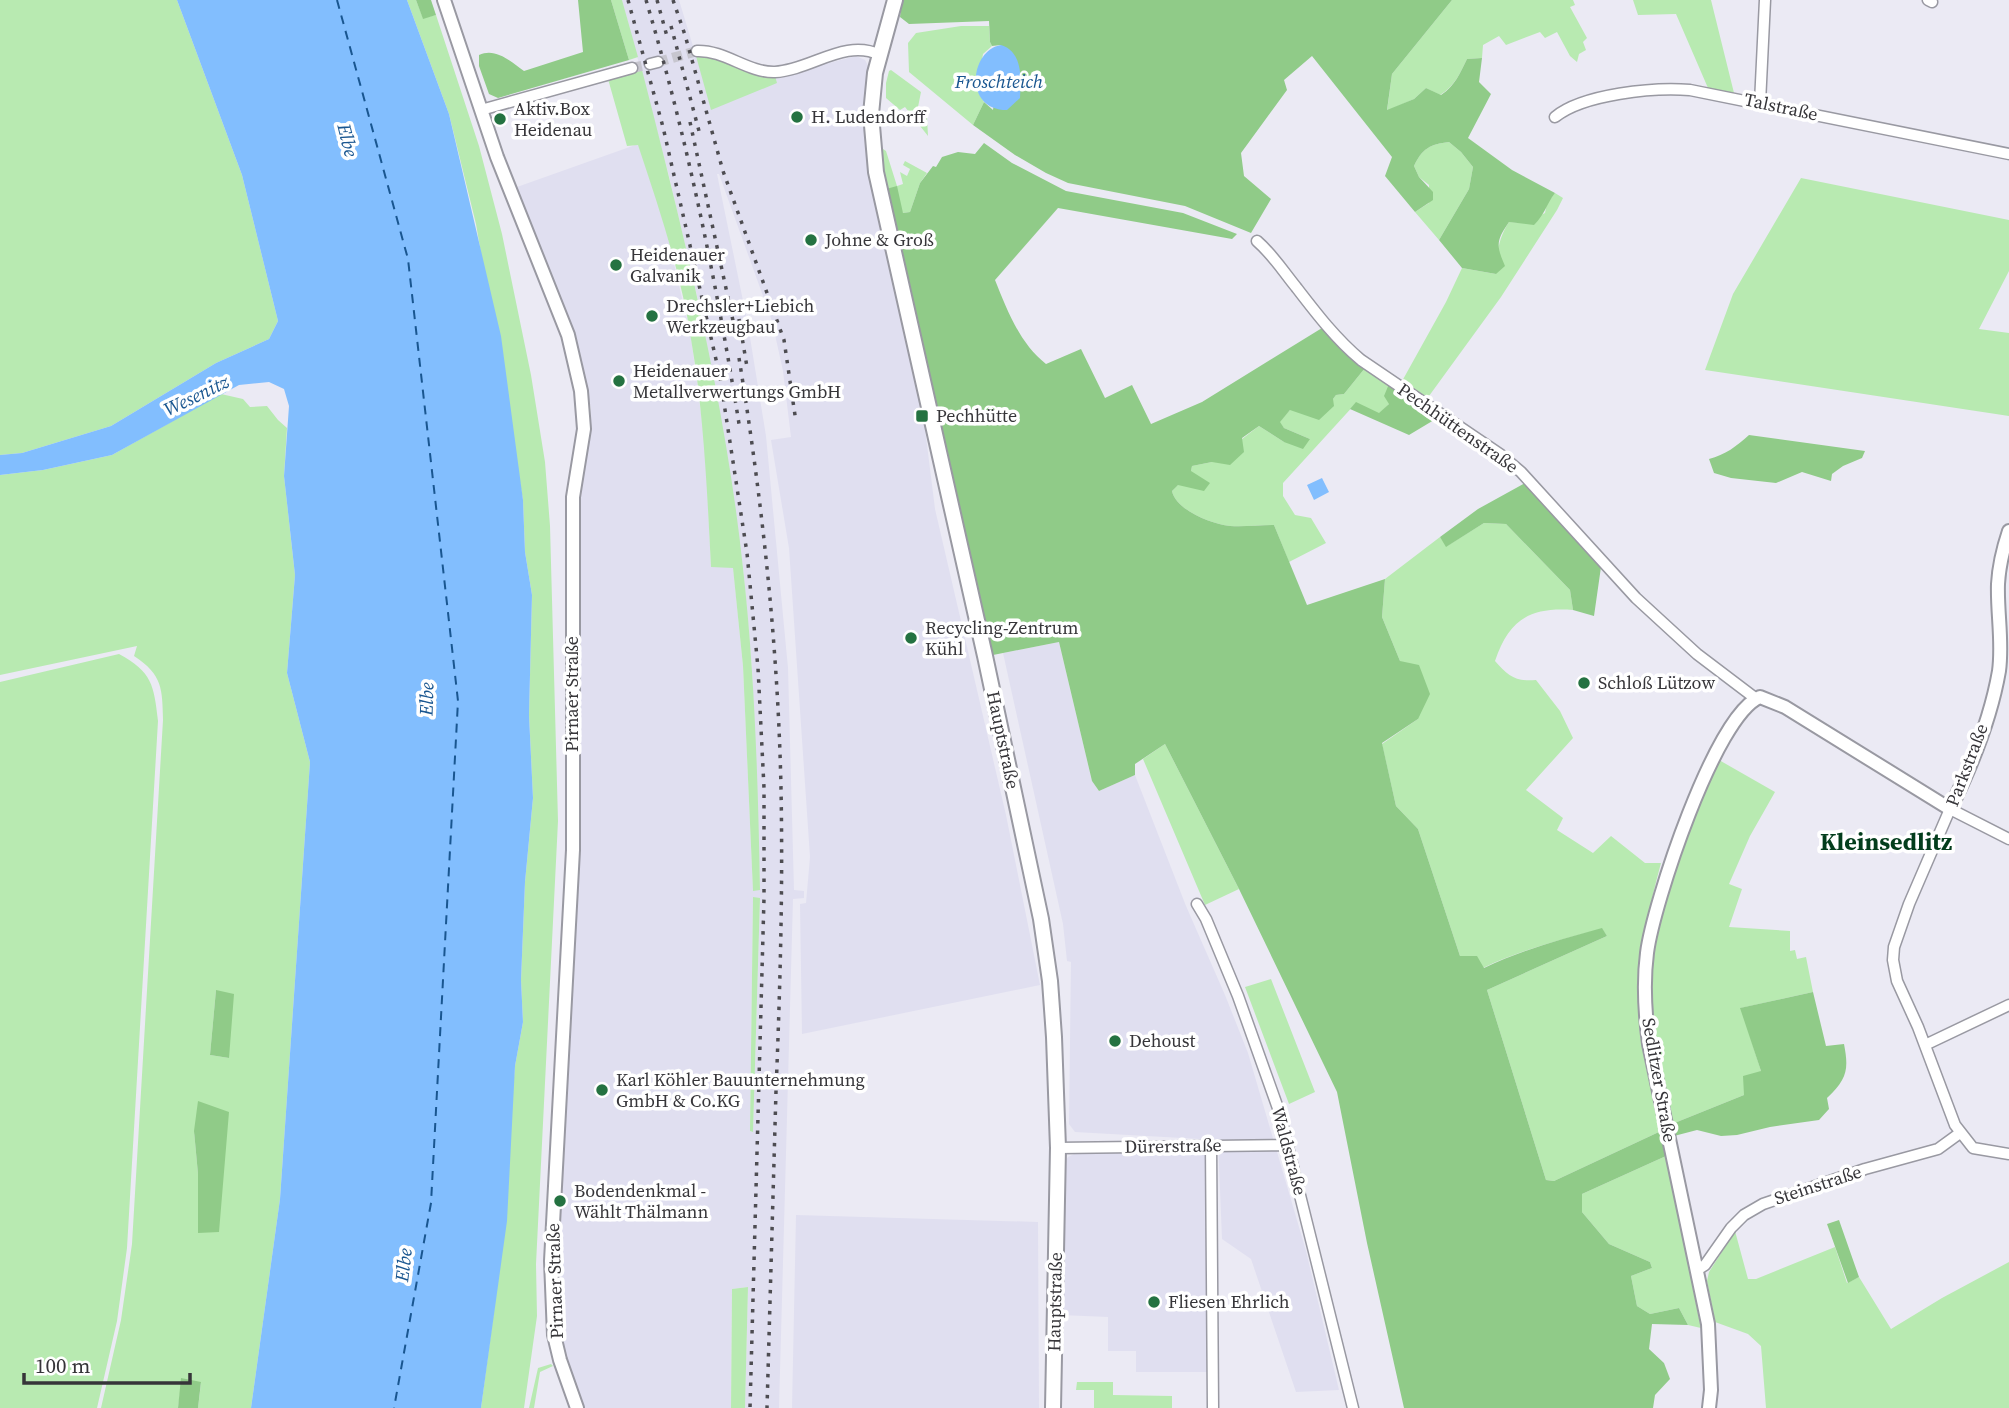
<svg xmlns="http://www.w3.org/2000/svg" width="2009" height="1408" font-family="'Source Serif 4',serif">
<style>
.built{fill:#e0dff0;fill-rule:evenodd}
.green{fill:#b8eab1;fill-rule:evenodd}
.forest{fill:#90cb88}
.water{fill:#82befe}
.lines{fill:none;stroke-linecap:round;stroke-linejoin:round}
.ferry{stroke:#195690;stroke-width:2;stroke-dasharray:9 7;stroke-linecap:butt}
.minor-tunnel{stroke:#c7c6cf;stroke-width:10;stroke-dasharray:10 5;stroke-linecap:butt}
.minor-casing{stroke:#9999a2;stroke-width:13}
.tertiary-casing{stroke:#9999a2;stroke-width:16}
.secondary-casing{stroke:#9999a2;stroke-width:18}
.minor{stroke:#fff;stroke-width:10}
.tertiary{stroke:#fff;stroke-width:12}
.secondary{stroke:#fff;stroke-width:14}
.rail{stroke:#4d4c51;stroke-width:3.5;stroke-dasharray:3.5 7;stroke-linecap:butt}
.poi-dot{fill:#247241;stroke:#fff;stroke-width:2.5}
.labels{text-anchor:middle;stroke-width:7;stroke-linejoin:round;paint-order:stroke}
.street-label{font-size:18px;fill:#363539;stroke:#fff}
.poi-label{font-size:18px;fill:#363539;stroke:#fff;text-anchor:start}
.water-label{font-size:19px;font-style:italic;fill:#195690;stroke:#fff}
.district-label{font-size:24px;font-weight:bold;fill:#033d1c;stroke:#fff}
</style>
<rect width="100%" height="100%" fill="#ebeaf4"/>
<path class="built" d="M 622,0 L 679,0 L 696,56 L 787,74 L 856,56 L 865,60 L 870,69 L 867,97 L 921,397 L 935,509 L 1006,815 L 1040,985 L 802,1034 L 800,904 L 806,903 L 810,857 L 789,548 L 771,440 L 791,437 L 783,371 L 772,321 L 719,174 L 717,174 L 748,325 L 766,436 L 788,668 L 794,890 L 804,891 L 804,898 L 793,899 L 779,1408 L 745,1408 L 748,1287 L 732,1289 L 731,1408 L 584,1408 L 565,1358 L 560,1333 L 558,1261 L 580,842 L 578,517 L 590,431 L 591,408 L 575,334 L 517,187 L 638,144 L 664,221 L 691,337 L 705,444 L 711,567 L 733,567 L 743,666 L 753,890 L 760,890 L 752,669 L 743,567 L 701,313 L 669,176 ZM 753,898 L 760,898 L 753,1132 L 750,1131 Z
M 1059,642 L 1092,781 L 1099,791 L 1135,775 L 1186,906 L 1225,995 L 1248,1053 L 1306,1251 L 1339,1390 L 1296,1392 L 1251,1259 L 1222,1239 L 1218,1140 L 1075,1132 L 1069,1124 L 1071,962 L 1067,961 L 1063,924 L 1003,653 Z
M 1090,1151 L 1206,1151 L 1208,1372 L 1136,1372 L 1136,1351 L 1108,1351 L 1108,1317 L 1061,1315 L 1062,1167 L 1068,1157 L 1076,1153 Z
M 796,1215 L 1038,1222 L 1039,1408 L 792,1408 Z"/>
<path class="green" d="M 0,0 L 177,0 L 242,175 L 278,321 L 269,339 L 216,363 L 111,426 L 22,453 L 0,455 Z
M 407,0 L 416,0 L 423,18 L 436,15 L 479,146 L 502,234 L 531,375 L 545,462 L 550,526 L 558,821 L 536,1264 L 537,1316 L 524,1408 L 481,1408 L 494,1310 L 515,1066 L 523,1022 L 521,980 L 525,882 L 533,798 L 529,715 L 532,595 L 525,552 L 523,500 L 476,224 L 449,114 Z
M 611,0 L 622,0 L 638,57 L 629,60 Z
M 1452,0 L 1573,0 L 1575,5 L 1570,7 L 1587,38 L 1583,42 L 1586,50 L 1579,54 L 1577,62 L 1570,56 L 1557,32 L 1545,38 L 1540,32 L 1506,45 L 1499,36 L 1483,45 L 1482,58 L 1467,59 C 1460,73 1455,86 1440,95 L 1426,88 L 1414,99 L 1387,111 L 1392,74 Z
M 1633,0 L 1711,0 L 1734,93 L 1708,88 L 1676,14 L 1638,15 Z
M 961,26 L 989,26 L 990,42 L 992,46 L 983,54 L 977,90 L 984,102 L 973,125 L 909,72 L 908,43 L 916,33 Z
M 696,56 L 715,57 L 775,76 L 777,83 L 711,110 Z
M 642,70 C 684,234 725,400 743,568 C 755,675 758,783 760,890 L 753,891 L 743,666 L 733,568 L 711,567 C 707,490 704,415 691,339 C 681,273 659,208 638,145 L 627,146 L 608,79 Z
M 891,70 L 921,92 L 918,107 L 927,118 L 928,136 L 905,107 L 900,110 L 886,98 L 886,83 L 889,71 Z
M 1449,142 L 1461,152 L 1473,167 L 1469,189 L 1439,240 L 1415,212 L 1429,203 L 1429,185 L 1419,177 L 1414,166 C 1422,149 1430,144 1449,142 Z
M 883,149 L 886,151 L 897,186 L 903,184 L 900,172 L 907,176 L 910,169 L 903,165 L 905,161 L 927,173 L 920,183 L 910,212 L 903,213 C 890,194 877,174 883,149 Z
M 1801,178 L 2009,220 L 2009,271 L 1979,329 L 2009,333 L 2009,416 L 1705,370 L 1733,294 Z
M 1555,193 L 1563,198 L 1557,210 L 1501,297 L 1429,396 L 1425,399 L 1401,383 L 1446,302 L 1462,268 L 1496,274 C 1497,253 1498,239 1509,222 L 1525,223 L 1545,213 L 1547,203 Z
M 1365,368 L 1389,384 L 1389,404 L 1379,414 L 1356,403 L 1283,483 L 1283,496 L 1295,515 L 1311,518 L 1326,543 L 1289,562 L 1274,525 C 1259,525 1244,527 1230,526 C 1211,524 1176,510 1172,491 L 1191,471 L 1192,466 L 1212,462 L 1259,426 L 1284,442 L 1310,439 L 1284,428 L 1279,422 L 1290,410 L 1333,399 L 1336,395 L 1344,394 Z
M 221,394 L 243,399 L 250,407 L 267,406 L 278,420 L 287,428 L 284,476 L 295,575 L 287,673 L 310,762 L 280,1199 L 251,1408 L 198,1408 L 201,1383 L 182,1379 L 178,1408 L 101,1408 L 121,1320 L 132,1244 L 163,720 C 162,689 163,675 134,656 L 137,646 L 0,675 L 0,475 L 43,470 L 112,455 ZM 216,990 L 229,1058 L 210,1055 ZM 194,1131 L 219,1232 L 198,1232 L 198,1174 Z
M 1484,523 L 1506,524 L 1570,590 L 1573,610 C 1529,607 1509,620 1495,661 C 1508,676 1516,682 1536,680 L 1560,711 L 1573,738 L 1526,790 L 1563,818 L 1557,830 L 1593,853 L 1611,836 L 1645,863 L 1661,863 C 1645,923 1631,984 1642,1046 C 1647,1074 1654,1103 1661,1131 L 1554,1181 L 1546,1180 L 1487,990 L 1607,936 L 1602,929 C 1561,939 1521,950 1483,968 L 1460,956 L 1418,829 L 1396,806 L 1382,744 L 1418,719 L 1400,661 L 1382,617 L 1385,579 L 1440,537 L 1447,546 Z
M 119,654 C 152,672 154,685 158,721 L 127,1248 L 117,1321 L 97,1408 L 0,1408 L 0,682 Z
M 1165,744 L 1239,889 L 1205,905 L 1143,759 Z
M 1719,760 L 1775,792 L 1750,836 L 1729,884 L 1742,889 L 1729,927 L 1790,931 L 1790,951 L 1795,950 L 1797,959 L 1806,957 L 1813,992 L 1741,1008 L 1761,1071 L 1744,1095 L 1672,1124 L 1653,1042 L 1650,992 L 1651,953 L 1659,916 L 1689,821 Z
M 753,897 L 760,898 L 753,1132 L 750,1131 Z
M 1271,979 L 1315,1092 L 1289,1104 L 1245,987 Z
M 1666,1156 L 1701,1328 L 1688,1325 L 1679,1308 L 1650,1314 L 1637,1306 L 1631,1276 L 1652,1268 L 1650,1262 L 1609,1244 L 1582,1212 L 1582,1194 Z
M 1735,1231 L 1748,1279 L 1756,1279 L 1835,1247 L 1847,1283 L 1859,1277 L 1891,1329 L 1942,1298 L 2009,1262 L 2009,1408 L 1766,1408 L 1761,1346 L 1748,1334 L 1715,1322 L 1707,1281 L 1709,1272 Z
M 748,1287 L 745,1408 L 731,1408 L 732,1289 Z
M 551,1364 L 553,1366 L 540,1372 L 534,1408 L 529,1408 L 538,1368 Z
M 1077,1382 L 1113,1382 L 1113,1395 L 1172,1396 L 1172,1408 L 1094,1408 L 1094,1390 L 1076,1390 Z"/>
<path class="forest" d="M 416,0 L 431,0 L 436,15 L 423,19 Z
M 578,0 L 611,0 L 629,60 L 498,98 L 489,94 L 479,66 L 479,55 C 496,47 511,62 524,71 L 583,52 Z
M 902,0 L 1452,0 L 1392,74 L 1387,110 L 1414,99 L 1426,88 L 1441,95 C 1455,86 1460,73 1467,59 L 1482,58 L 1479,82 L 1491,94 L 1468,138 L 1512,170 L 1555,193 C 1546,205 1545,214 1534,225 L 1509,222 C 1496,241 1496,245 1505,266 L 1496,274 L 1462,268 L 1439,240 L 1469,189 L 1473,167 L 1461,152 L 1449,142 C 1430,144 1422,149 1414,166 L 1419,177 L 1433,192 L 1433,200 L 1415,212 L 1385,176 L 1392,157 L 1312,56 L 1284,80 L 1287,90 L 1241,153 L 1244,176 L 1271,199 L 1251,233 L 1185,206 L 1068,183 L 1046,173 L 1015,155 L 973,125 L 984,102 L 993,110 L 1001,45 L 992,46 L 990,42 L 989,21 L 909,24 L 900,17 Z
M 984,143 L 1012,163 L 1066,191 L 1183,213 L 1237,234 L 1232,239 L 1058,208 L 995,280 C 1007,310 1020,344 1046,364 L 1081,349 L 1105,398 L 1132,385 L 1151,424 L 1202,402 L 1322,328 L 1365,368 L 1344,394 L 1336,395 L 1333,399 L 1334,406 L 1319,420 L 1290,410 L 1280,422 L 1284,428 L 1310,439 L 1303,449 L 1284,442 L 1259,426 L 1242,438 L 1244,452 L 1230,465 L 1212,462 L 1192,466 L 1191,471 L 1210,483 L 1204,491 L 1178,485 L 1172,491 C 1176,510 1211,524 1230,526 C 1244,527 1259,525 1274,525 L 1307,605 L 1385,579 L 1382,617 L 1400,661 L 1419,665 L 1430,694 L 1418,719 L 1382,743 L 1396,806 L 1418,829 L 1460,956 L 1477,956 L 1484,968 C 1521,950 1562,939 1602,928 L 1607,936 L 1487,990 L 1546,1180 L 1554,1181 L 1661,1131 L 1666,1156 L 1582,1194 L 1582,1212 L 1609,1244 L 1650,1262 L 1652,1268 L 1631,1276 L 1637,1306 L 1650,1314 L 1679,1308 L 1688,1325 L 1652,1324 L 1649,1349 L 1664,1363 L 1670,1379 L 1655,1395 L 1653,1408 L 1404,1408 L 1367,1243 L 1337,1092 L 1239,889 L 1165,744 L 1135,764 L 1135,775 L 1099,791 L 1092,781 L 1059,642 L 993,655 L 886,189 L 897,186 L 903,213 L 910,212 L 920,183 L 933,166 L 936,167 L 942,157 L 958,152 L 975,154 Z
M 1389,384 L 1439,417 L 1409,435 L 1350,409 L 1356,402 L 1379,413 L 1389,404 L 1384,396 Z
M 1749,435 L 1865,451 L 1862,458 L 1843,466 L 1832,474 L 1831,481 L 1802,472 L 1776,483 L 1731,478 L 1714,473 L 1709,459 C 1725,455 1737,446 1749,435 Z
M 1527,482 L 1601,567 L 1594,616 L 1573,610 L 1570,590 L 1506,524 L 1484,523 L 1446,547 L 1440,537 L 1478,509 Z
M 216,990 L 234,994 L 229,1058 L 210,1055 Z
M 1813,992 L 1826,1046 L 1844,1044 C 1849,1070 1847,1079 1827,1098 L 1829,1109 L 1819,1120 L 1770,1127 L 1737,1135 L 1721,1136 L 1697,1130 L 1674,1136 L 1672,1124 L 1744,1095 L 1743,1076 L 1761,1071 L 1740,1008 Z
M 198,1101 L 229,1112 L 219,1232 L 198,1233 L 198,1174 L 194,1131 Z
M 1839,1220 L 1859,1277 L 1848,1283 L 1827,1224 Z
M 181,1378 L 201,1382 L 198,1408 L 178,1408 Z"/>
<path class="water" d="M 177,0 L 407,0 L 449,114 L 501,336 L 523,500 L 525,552 L 532,595 L 529,715 L 533,798 L 525,882 L 521,980 L 523,1022 L 515,1066 L 507,1221 L 481,1408 L 251,1408 L 280,1199 L 310,762 L 287,673 L 295,575 L 284,476 L 289,406 L 284,389 L 269,382 L 239,385 L 112,455 L 43,470 L 0,475 L 0,455 L 22,453 L 111,426 L 216,363 L 269,339 L 278,321 L 242,175 Z
M 1001,45 C 1023,52 1021,78 1020,98 L 1007,110 C 963,110 970,50 1001,45 Z
M 1322,478 L 1329,492 L 1314,500 L 1307,485 Z"/>
<g class="lines">
<path class="ferry" d="M 337,0 L 408,259 L 458,701 L 431,1203 L 394,1408"/>
<path class="minor-tunnel" d="M 658,62 L 697,51
M 632,68 L 650,64"/>
<g class="minor-casing">
<path id="minor" d="M 1928,0 L 1932,2
M 697,51 C 725,50 748,73 775,72 C 811,70 845,38 880,55
M 650,64 L 658,62
M 1760,103 L 1765,0
M 481,110 L 632,68
M 1555,117 C 1583,94 1654,87 1690,90 L 2009,154
M 1257,241 C 1273,255 1283,271 1296,287 C 1316,313 1335,338 1361,360 L 1501,455 L 1521,472 L 1636,598 L 1697,654 L 1755,698
M 2009,839 L 1950,809 L 1909,904 L 1894,947 L 1893,960 L 1897,981 L 1918,1027 L 1955,1125 L 1973,1148 L 2009,1154
M 1197,904 L 1206,919 L 1238,996 L 1279,1111 L 1353,1408
M 1925,1045 L 2009,1005
M 1211,1145 L 1213,1408
M 1058,1148 L 1289,1145
M 1697,1270 L 1705,1265 L 1731,1228 L 1744,1215 L 1763,1204 L 1865,1169 L 1938,1149 L 1960,1133"/>
</g>
<g class="tertiary-casing">
<path id="tertiary" d="M 444,0 L 497,157 L 568,335 L 581,391 L 584,429 L 573,497 L 573,850 L 551,1261 L 554,1335 L 560,1360 L 577,1408
M 1709,1408 L 1711,1390 L 1708,1324 L 1649,1044 C 1645,1014 1643,983 1647,953 C 1653,905 1715,715 1760,697 L 1785,707 L 1950,809 C 1971,767 1991,717 1999,671 C 2003,642 1997,613 1998,584 C 1999,565 2003,549 2009,531"/>
</g>
<g class="secondary-casing">
<path id="secondary" d="M 895,0 L 875,73 L 871,114 L 876,172 L 985,656 L 1041,919 L 1050,981 L 1054,1037 L 1058,1148 L 1053,1408"/>
</g>
<use href="#minor" class="minor"/>
<use href="#tertiary" class="tertiary"/>
<use href="#secondary" class="secondary"/>
<path class="rail" d="M 628,0 L 663,127 L 720,377 L 747,553 L 758,668 L 764,788 L 764,898 L 750,1408
M 646,0 C 688,141 717,285 740,430
M 657,0 L 668,40
M 673,0 L 685,35 L 723,171 L 784,340 L 796,422
M 671,26 L 699,131
M 690,122 L 735,330
M 739,319 L 747,367
M 739,358 C 762,500 778,645 781,789 C 783,890 780,990 776,1091 C 773,1196 770,1302 767,1408"/>
</g>
<g class="poi-dot">
<circle cx="797" cy="117" r="7"/>
<circle cx="500" cy="119" r="7"/>
<circle cx="811" cy="240" r="7"/>
<circle cx="616" cy="265" r="7"/>
<circle cx="652" cy="316" r="7"/>
<circle cx="619" cy="381" r="7"/>
<rect x="915" y="409" width="14" height="14" rx="3.5"/>
<circle cx="911" cy="638" r="7"/>
<circle cx="1584" cy="683" r="7"/>
<circle cx="1115" cy="1041" r="7"/>
<circle cx="602" cy="1090" r="7"/>
<circle cx="560" cy="1201" r="7"/>
<circle cx="1154" cy="1302" r="7"/>
</g>
<g class="labels">
<g class="street-label">
<text transform="translate(1781 107) rotate(12)" y="6">Talstraße</text>
<text transform="translate(1458 428) rotate(35)" y="6">Pechhüttenstraße</text>
<text transform="translate(572 694) rotate(-90)" y="6">Pirnaer Straße</text>
<text transform="translate(1003 740) rotate(78)" y="6">Hauptstraße</text>
<text transform="translate(1967 765) rotate(-69)" y="6">Parkstraße</text>
<text transform="translate(1659 1080) rotate(80)" y="6">Sedlitzer Straße</text>
<text transform="translate(1173 1146) rotate(-1)" y="6">Dürerstraße</text>
<text transform="translate(1289 1151) rotate(75)" y="6">Waldstraße</text>
<text transform="translate(1818 1185) rotate(-18)" y="6">Steinstraße</text>
<text transform="translate(555 1281) rotate(-92)" y="6">Pirnaer Straße</text>
<text transform="translate(1055 1302) rotate(-89)" y="6">Hauptstraße</text>
</g>
<g class="poi-label">
<text x="514" y="115">Aktiv.Box<tspan x="514" dy="21">Heidenau</tspan></text>
<text x="811" y="123">H. Ludendorff</text>
<text x="825" y="246">Johne &amp; Groß</text>
<text x="630" y="261">Heidenauer<tspan x="630" dy="21">Galvanik</tspan></text>
<text x="666" y="312">Drechsler+Liebich<tspan x="666" dy="21">Werkzeugbau</tspan></text>
<text x="633" y="377">Heidenauer<tspan x="633" dy="21">Metallverwertungs GmbH</tspan></text>
<text x="936" y="422">Pechhütte</text>
<text x="925" y="634">Recycling-Zentrum<tspan x="925" dy="21">Kühl</tspan></text>
<text x="1598" y="689">Schloß Lützow</text>
<text x="1129" y="1047">Dehoust</text>
<text x="616" y="1086">Karl Köhler Bauunternehmung<tspan x="616" dy="21">GmbH &amp; Co.KG</tspan></text>
<text x="574" y="1197">Bodendenkmal -<tspan x="574" dy="21">Wählt Thälmann</tspan></text>
<text x="1168" y="1308">Fliesen Ehrlich</text>
</g>
<g class="water-label">
<text x="999" y="88">Froschteich</text>
<text transform="translate(348 140) rotate(76)" y="7">Elbe</text>
<text transform="translate(196 395) rotate(-26)" y="7">Wesenitz</text>
<text transform="translate(426 699) rotate(-88)" y="7">Elbe</text>
<text transform="translate(403 1265) rotate(-83)" y="7">Elbe</text>
</g>
<g class="district-label">
<text x="1886" y="850">Kleinsedlitz</text>
</g>
</g>
<path d="M24 1373v10h166v-10" fill="none" stroke="#363539" stroke-width="3.5"/>
<text x="35" y="1373" font-size="21" fill="#363539" stroke="#ffffff" stroke-width="5" paint-order="stroke">100 m</text>
</svg>
